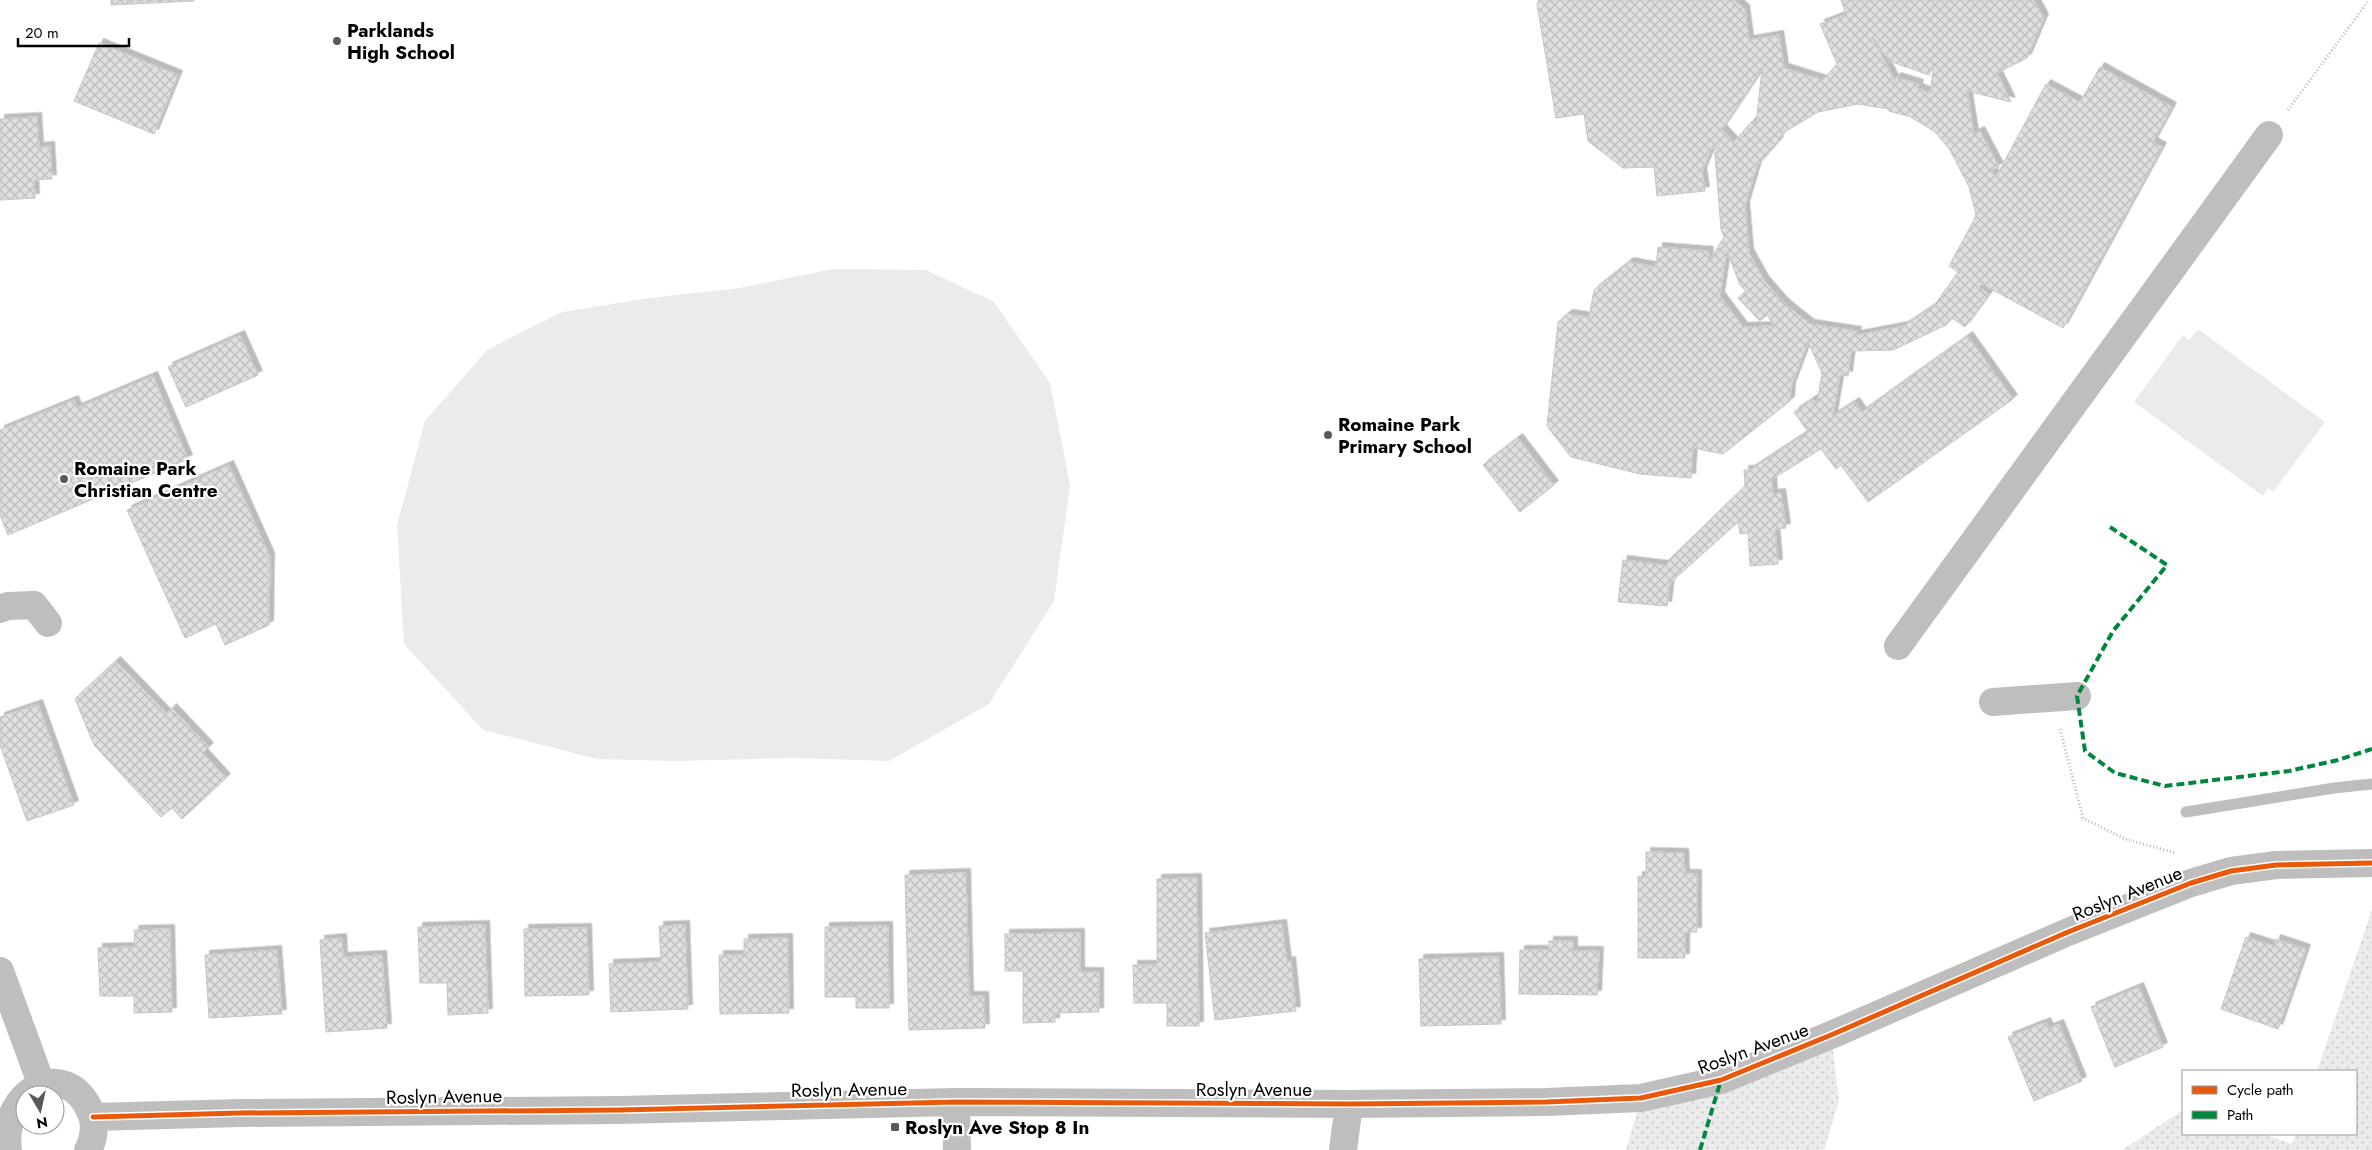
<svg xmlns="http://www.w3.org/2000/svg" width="2372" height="1150" font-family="Jost,sans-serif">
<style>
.grass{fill:url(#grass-dots)}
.park{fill:#ebebeb}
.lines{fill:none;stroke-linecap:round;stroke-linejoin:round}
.stream{stroke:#bebebe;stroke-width:11}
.building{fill:url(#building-cross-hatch);stroke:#c6c6c6;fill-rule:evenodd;filter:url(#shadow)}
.path{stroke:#b9b9b9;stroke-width:3;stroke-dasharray:1 2.5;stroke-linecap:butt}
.minor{stroke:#bebebe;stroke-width:28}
.quiet{stroke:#00873e;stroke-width:4;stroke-dasharray:8 4;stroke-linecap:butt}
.cycleway-casing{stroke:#fff;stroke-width:8}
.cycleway{stroke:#e8590c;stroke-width:5}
.poi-dot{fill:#595959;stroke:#fff;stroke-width:2}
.labels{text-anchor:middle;stroke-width:4.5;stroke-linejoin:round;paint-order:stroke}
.poi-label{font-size:19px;font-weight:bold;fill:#000;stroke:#fff;text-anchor:start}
.street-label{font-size:19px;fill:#000;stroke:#fff}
</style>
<defs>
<pattern id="grass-dots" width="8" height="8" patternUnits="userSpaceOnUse" patternTransform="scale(1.25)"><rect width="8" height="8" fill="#ebebeb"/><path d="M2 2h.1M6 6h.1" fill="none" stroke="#c8c8c8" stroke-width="1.8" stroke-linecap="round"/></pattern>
<pattern id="building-cross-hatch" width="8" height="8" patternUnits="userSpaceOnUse" patternTransform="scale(1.25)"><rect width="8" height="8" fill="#dfdfdf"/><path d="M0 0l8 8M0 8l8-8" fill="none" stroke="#bebebe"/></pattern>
<filter id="shadow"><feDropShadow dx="4.5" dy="-4.5" stdDeviation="0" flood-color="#0004"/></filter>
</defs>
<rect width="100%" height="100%" fill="#fff"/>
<path class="grass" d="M 2372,909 L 2372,1150 L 2122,1150 L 2183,1110 L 2183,1134 L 2263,1134 L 2292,1144 L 2296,1134 L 2356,1134 L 2356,1071 L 2317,1071 Z
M 1831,1035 L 1839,1101 L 1824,1150 L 1626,1150 L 1641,1098 Z"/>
<path class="park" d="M 833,269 L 926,270 L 994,302 L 1050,383 L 1070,485 L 1054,601 L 989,704 L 889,761 L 795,758 L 675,761 L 597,759 L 483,730 L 404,644 L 397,525 L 425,421 L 487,350 L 562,312 L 650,298 L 740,288 Z
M 2198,329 L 2325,422 L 2273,492 L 2268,488 L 2263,496 L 2134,402 L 2183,335 L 2189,340 Z"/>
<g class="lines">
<path class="stream" d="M 2186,812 L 2334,788 L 2372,784"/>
</g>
<path class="building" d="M 111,0 L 194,0 L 194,1 L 111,5 Z
M 1539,0 L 1734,0 L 1745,9 L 1749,40 L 1779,35 L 1784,68 L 1823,80 L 1837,64 L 1820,24 L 1846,14 L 1841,0 L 2034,0 L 2044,18 L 2027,58 L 1997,73 L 2011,102 L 1967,91 L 1974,134 L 1980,131 L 1999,167 L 1992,170 L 1996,177 L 2046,84 L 2080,102 L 2100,67 L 2172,107 L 2153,142 L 2162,147 L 2063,328 L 1982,284 L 1979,287 L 1989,294 L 1965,327 L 1952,318 L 1946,325 L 1893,350 L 1851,351 L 1848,376 L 1840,375 L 1833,416 L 1855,402 L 1862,412 L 1968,336 L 2013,399 L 1868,502 L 1841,465 L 1836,469 L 1821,449 L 1772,479 L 1773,494 L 1781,493 L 1786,528 L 1775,529 L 1778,564 L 1750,566 L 1748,533 L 1740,534 L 1738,522 L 1670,583 L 1667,606 L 1618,602 L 1623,560 L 1664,565 L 1745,486 L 1744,470 L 1750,470 L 1808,432 L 1794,412 L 1813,399 L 1817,404 L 1822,373 L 1808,342 L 1791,387 L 1790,401 L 1723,454 L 1693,448 L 1691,478 L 1640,474 L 1571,457 L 1547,426 L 1558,322 L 1568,314 L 1589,317 L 1594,290 L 1629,262 L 1656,267 L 1658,247 L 1709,251 L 1708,263 L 1724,237 L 1721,229 L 1714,143 L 1702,172 L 1705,191 L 1657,196 L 1654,167 L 1623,168 L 1588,141 L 1584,114 L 1556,118 L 1537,4 ZM 1873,38 L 1889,61 L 1929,75 L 1934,63 L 1930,93 L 1918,88 L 1919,84 L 1896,77 L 1895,81 ZM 1762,69 L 1756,124 L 1752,121 L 1734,142 L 1722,129 ZM 1858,104 L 1889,109 L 1889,111 L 1911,117 L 1935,132 L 1950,150 L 1969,187 L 1976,214 L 1974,220 L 1949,266 L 1960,273 L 1958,272 L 1934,306 L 1904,326 L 1856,335 L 1857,331 L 1810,324 L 1784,303 L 1764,280 L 1749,253 L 1745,206 L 1757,166 L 1779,141 L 1778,140 L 1783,133 L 1818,112 ZM 1727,251 L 1740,285 L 1746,291 L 1738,298 L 1760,321 L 1767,315 L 1774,326 L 1743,327 L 1720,296 Z
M 99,43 L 178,75 L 154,134 L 74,101 Z
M 37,117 L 39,147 L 50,146 L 52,179 L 34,180 L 35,198 L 0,200 L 0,119 Z
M 240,335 L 258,375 L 186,407 L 168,367 Z
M 153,376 L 188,459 L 8,535 L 0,515 L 0,430 L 74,400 L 77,408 Z
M 1518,438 L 1554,485 L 1520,512 L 1483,465 Z
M 229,465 L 270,557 L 269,625 L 225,645 L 216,624 L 185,638 L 127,510 Z
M 116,661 L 167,714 L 172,708 L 209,747 L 203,753 L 226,778 L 182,819 L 172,808 L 161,817 L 94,745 L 75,699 Z
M 38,704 L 74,805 L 27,821 L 0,745 L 0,717 Z
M 1646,852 L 1684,853 L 1685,874 L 1697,874 L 1697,932 L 1685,932 L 1685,958 L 1638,958 L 1638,876 L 1646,877 Z
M 966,873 L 969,996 L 984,996 L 985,1028 L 909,1030 L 905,875 Z
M 1197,878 L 1199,1026 L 1167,1026 L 1167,1003 L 1134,1003 L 1133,965 L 1157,965 L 1157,879 Z
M 1282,924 L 1287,962 L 1291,961 L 1296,1011 L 1215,1020 L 1205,933 Z
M 485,925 L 488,1013 L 448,1015 L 447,983 L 420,983 L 418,927 Z
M 685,925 L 688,1009 L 611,1012 L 609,964 L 661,962 L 659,926 Z
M 888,926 L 889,1008 L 856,1008 L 856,997 L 825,997 L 825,927 Z
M 587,928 L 589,995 L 525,996 L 524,929 Z
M 170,929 L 172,1012 L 134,1013 L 134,996 L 100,996 L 98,948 L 135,947 L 134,930 Z
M 1080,933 L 1080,972 L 1099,972 L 1099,1012 L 1055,1013 L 1055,1022 L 1023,1023 L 1023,971 L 1005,971 L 1005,934 Z
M 2246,937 L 2274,946 L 2276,939 L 2306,949 L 2278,1029 L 2221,1009 Z
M 342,938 L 343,957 L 382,955 L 387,1028 L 326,1032 L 320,940 Z
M 788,938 L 789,1013 L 720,1014 L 719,955 L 744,955 L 744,939 Z
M 1549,941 L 1573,941 L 1573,951 L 1599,951 L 1597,995 L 1519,994 L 1520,950 L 1549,950 Z
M 277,950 L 282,1014 L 209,1018 L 205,955 Z
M 1499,957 L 1501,1024 L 1421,1026 L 1419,959 Z
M 2139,987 L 2163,1047 L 2115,1067 L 2091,1007 Z
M 2046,1022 L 2049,1028 L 2059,1024 L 2082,1081 L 2034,1101 L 2008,1037 Z"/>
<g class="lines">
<path class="path" d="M 2288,110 L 2369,0
M 2060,729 L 2083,818 L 2125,839 L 2176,853"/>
<path class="minor" d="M 0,609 L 8,606 L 34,605 L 48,623
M 1898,646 L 2269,135
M 1993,702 L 2077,696
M 0,971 L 41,1083
M 956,1102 L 957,1150
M 93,1117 L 240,1113 L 620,1110 L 956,1102 L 1349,1104 L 1546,1102 L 1641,1098 L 1721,1080 L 1831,1035 L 2068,932 L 2191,883 L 2231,871 L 2276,865 L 2372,863
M 8,1150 C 0,1092 66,1053 91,1113 C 96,1124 94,1140 88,1150
M 1343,1150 L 1349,1104"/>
<path class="quiet" d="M 2110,527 L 2167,565 L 2113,631 L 2077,696 L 2085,751 L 2115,773 L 2165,786 L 2289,771 L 2338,760 L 2372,749
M 1700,1150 L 1721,1080"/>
<g class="cycleway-casing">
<path id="cycleway" d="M 93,1117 L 240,1113 L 620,1110 L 956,1102 L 1349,1104 L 1546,1102 L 1641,1098 L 1721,1080 L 1831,1035 L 2068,932 L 2191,883 L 2231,871 L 2276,865 L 2372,863"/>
</g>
<use href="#cycleway" class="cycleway"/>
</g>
<g class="poi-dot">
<circle cx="337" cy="41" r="5"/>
<circle cx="1328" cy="435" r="5"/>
<circle cx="64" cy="479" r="5"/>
<rect x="890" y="1122" width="10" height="10" rx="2.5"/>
</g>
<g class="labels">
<g class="poi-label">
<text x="347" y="37">Parklands<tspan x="347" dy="22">High School</tspan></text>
<text x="1338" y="431">Romaine Park<tspan x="1338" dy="22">Primary School</tspan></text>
<text x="74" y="475">Romaine Park<tspan x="74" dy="22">Christian Centre</tspan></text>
<text x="905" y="1134">Roslyn Ave Stop 8 In</text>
</g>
<g class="street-label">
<text transform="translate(2127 893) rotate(-22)" y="7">Roslyn Avenue</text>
<text transform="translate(1753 1048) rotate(-20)" y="7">Roslyn Avenue</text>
<text transform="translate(849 1089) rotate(-1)" y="7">Roslyn Avenue</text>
<text x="1254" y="1096">Roslyn Avenue</text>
<text transform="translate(444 1096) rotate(-1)" y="7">Roslyn Avenue</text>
</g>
</g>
<rect x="2182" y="1070" width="175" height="65" fill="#ffffff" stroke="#999999"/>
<rect x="2192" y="1086" width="25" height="8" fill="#e8590c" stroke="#999999"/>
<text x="2227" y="1095" font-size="15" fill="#000000">Cycle path</text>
<rect x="2192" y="1111" width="25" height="8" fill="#00873e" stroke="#999999"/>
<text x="2227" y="1120" font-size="15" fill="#000000">Path</text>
<g transform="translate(40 1110) rotate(171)"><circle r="24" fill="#ffffff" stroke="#999999"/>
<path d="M0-4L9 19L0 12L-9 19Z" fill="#595959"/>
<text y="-8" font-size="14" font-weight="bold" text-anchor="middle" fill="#000000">N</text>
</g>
<path d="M18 38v8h111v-8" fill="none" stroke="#000000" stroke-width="2.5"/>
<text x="25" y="38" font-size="15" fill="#000000" stroke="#ffffff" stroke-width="4" paint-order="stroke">20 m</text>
</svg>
